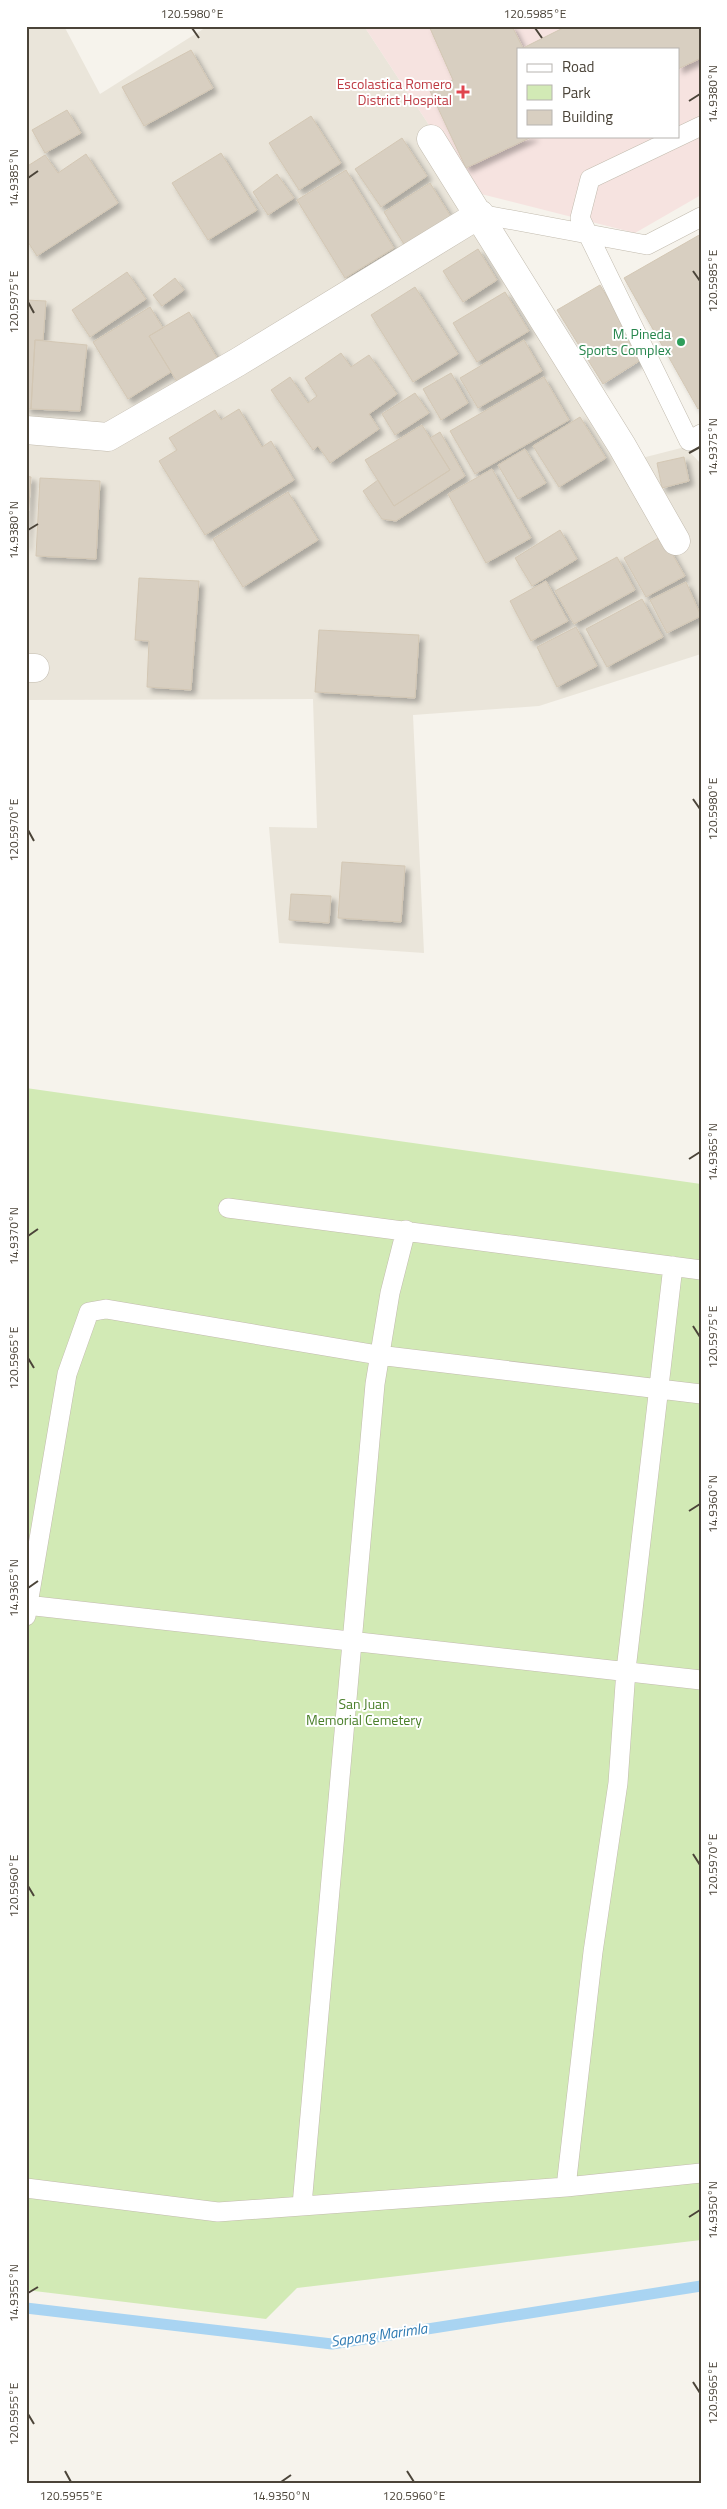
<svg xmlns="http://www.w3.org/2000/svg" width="727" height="2509" font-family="'Titillium Web',sans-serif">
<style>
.residential{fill:#eae5da}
.medical{fill:#f6e3e0;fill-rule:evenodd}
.green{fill:#d2eab5}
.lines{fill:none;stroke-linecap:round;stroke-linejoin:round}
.stream{stroke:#a9d4f2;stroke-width:11}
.building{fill:#d8cfc1;stroke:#d3c7b4;filter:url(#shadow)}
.service-casing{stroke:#c2bbae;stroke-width:20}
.minor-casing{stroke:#c2bbae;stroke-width:29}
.service{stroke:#fff;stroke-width:19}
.minor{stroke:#fff;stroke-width:28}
.ticks{fill:none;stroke:#4b4439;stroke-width:2}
.health-dot{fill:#e0444e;stroke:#fff;stroke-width:2}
.leisure-dot{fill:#2e9e5b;stroke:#fff;stroke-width:2}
.labels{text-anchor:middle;stroke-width:4;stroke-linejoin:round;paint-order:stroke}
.health-label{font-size:14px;fill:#be3a42;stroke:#fff;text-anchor:end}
.leisure-label{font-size:14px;fill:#27864d;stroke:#fff;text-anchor:end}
.park-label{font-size:14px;fill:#4a7f2a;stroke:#fff}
.water-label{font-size:15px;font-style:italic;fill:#2e7ab2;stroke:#fff}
.neatline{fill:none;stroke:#4b4439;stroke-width:2}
.ticks-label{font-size:12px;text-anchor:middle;fill:#4b4439}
</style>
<defs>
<filter id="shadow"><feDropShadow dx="4.5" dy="4.5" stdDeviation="2.5" flood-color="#0004"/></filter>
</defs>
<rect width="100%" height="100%" fill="#f6f3ec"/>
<path class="residential" d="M 26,26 L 64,26 L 100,94 L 208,26 L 364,26 L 473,192 L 638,459 L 685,447 L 701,464 L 701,654 L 539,706 L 413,715 L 424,953 L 279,943 L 269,827 L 317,828 L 313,699 L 26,700 Z"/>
<path class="medical" d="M 364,26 L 701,26 L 701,195 L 635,233 L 473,192 ZM 518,49 L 678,49 L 678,136 L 518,136 Z"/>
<path class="green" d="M 26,1088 L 701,1184 L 701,2240 L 297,2288 L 266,2319 L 26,2290 Z"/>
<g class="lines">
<path class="stream" d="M 26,2308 L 332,2344 L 701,2286"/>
</g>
<path class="building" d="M 429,26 L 512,26 L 523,48 L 567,26 L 701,26 L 701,58 L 678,69 L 678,49 L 518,49 L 518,136 L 534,136 L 466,168 L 430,91 L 453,80 Z
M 191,50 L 213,88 L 144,126 L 122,87 Z
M 67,110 L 81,133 L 45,153 L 32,130 Z
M 311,116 L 341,163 L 299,190 L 269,143 Z
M 402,138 L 427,176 L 381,207 L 355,169 Z
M 221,153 L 257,210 L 208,240 L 172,183 Z
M 86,154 L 118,203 L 37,256 L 26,239 L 26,167 L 45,155 L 58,173 Z
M 346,170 L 394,248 L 345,278 L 297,200 Z
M 277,174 L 294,198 L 268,215 L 253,192 Z
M 430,183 L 453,220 L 407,249 L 384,212 Z
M 701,234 L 701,407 L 698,409 L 624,278 Z
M 478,249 L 497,280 L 463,302 L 443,271 Z
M 127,272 L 146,299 L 90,337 L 72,310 Z
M 175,278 L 184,290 L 162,306 L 153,295 Z
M 600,285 L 644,358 L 603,384 L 557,310 Z
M 415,287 L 458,354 L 413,382 L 371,315 Z
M 505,292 L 529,331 L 477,362 L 453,323 Z
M 26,300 L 46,301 L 43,340 L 35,340 L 31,409 L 26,409 Z
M 150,307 L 163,328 L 149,336 L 171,372 L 128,399 L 93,342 Z
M 189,312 L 219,361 L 179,385 L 149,336 Z
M 35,340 L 87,345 L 80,411 L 31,409 Z
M 524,340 L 542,371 L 478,408 L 460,378 Z
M 341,353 L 351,367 L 369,355 L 397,394 L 369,414 L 379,429 L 330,463 L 318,446 L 313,450 L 271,390 L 290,377 L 308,403 L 317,396 L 305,378 Z
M 451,373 L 468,403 L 441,420 L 423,389 Z
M 544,377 L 569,420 L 475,474 L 450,431 Z
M 415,393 L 429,413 L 395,435 L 382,414 Z
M 239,409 L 262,447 L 271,441 L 294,480 L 205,535 L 159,461 L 177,450 L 169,438 L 215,410 L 221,420 Z
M 580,417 L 606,458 L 559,487 L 533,446 Z
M 422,425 L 450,470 L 394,506 L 365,460 Z
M 440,432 L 465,476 L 396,521 L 382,519 L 363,491 L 378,480 L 394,506 L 450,470 L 430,438 Z
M 525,449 L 546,483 L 518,499 L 498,465 Z
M 684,457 L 689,481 L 662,488 L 657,463 Z
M 492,469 L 531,538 L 486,563 L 448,494 Z
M 26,476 L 31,477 L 26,546 Z
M 40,478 L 100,481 L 96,559 L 36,556 Z
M 288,492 L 318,540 L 243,587 L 213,539 Z
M 560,530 L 577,559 L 532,586 L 515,558 Z
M 662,536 L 685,576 L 646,597 L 624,558 Z
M 617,557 L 635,590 L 574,624 L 555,591 Z
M 139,578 L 199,581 L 191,690 L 147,687 L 149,641 L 135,640 Z
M 546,581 L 568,621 L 531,641 L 510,601 Z
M 686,582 L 701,616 L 667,633 L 650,600 Z
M 642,599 L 663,637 L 607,667 L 586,629 Z
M 576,627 L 597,666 L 557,687 L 537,647 Z
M 319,630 L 419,635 L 415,698 L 315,692 Z
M 342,862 L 405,866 L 401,922 L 338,918 Z
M 291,894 L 331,896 L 329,923 L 289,920 Z"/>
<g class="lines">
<g class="service-casing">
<path id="service" d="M 701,126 L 590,179 L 580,218 L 689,441 L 701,434
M 480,214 L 647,245 L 701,217
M 228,1208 L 701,1270
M 26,1605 L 701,1680
M 26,1616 L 67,1374 L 89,1312 L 106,1309 L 378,1355 L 701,1394
M 566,2187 L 593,1952 L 618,1783 L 626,1670 L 673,1266
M 26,2188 L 218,2212 L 566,2187 L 701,2173
M 302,2205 L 375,1384 L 390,1293 L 406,1230"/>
</g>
<g class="minor-casing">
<path id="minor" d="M 431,139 L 622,446 L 676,541
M 26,430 L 108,437 L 238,362 L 480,214
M 26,668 L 35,668"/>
</g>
<use href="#service" class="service"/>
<use href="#minor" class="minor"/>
</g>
<path class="ticks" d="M 192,28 L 199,38M 535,28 L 542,38M 689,101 L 700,94M 28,178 L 38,171M 693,271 L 700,281M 28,302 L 34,313M 689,453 L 700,447M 28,530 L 38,524M 693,799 L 700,809M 28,830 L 34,841M 689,1159 L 700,1152M 28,1236 L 38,1229M 693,1326 L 700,1337M 28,1358 L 34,1368M 689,1511 L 700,1504M 28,1588 L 38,1581M 693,1854 L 700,1865M 28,1886 L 34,1896M 689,2217 L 700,2210M 28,2293 L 38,2287M 693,2382 L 700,2393M 28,2414 L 34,2424M 65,2471 L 71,2482M 407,2471 L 414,2482M 281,2482 L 291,2475"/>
<path class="health-dot" d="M460.5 84.5h5v5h5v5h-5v5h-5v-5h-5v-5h5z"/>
<circle class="leisure-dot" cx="681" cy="342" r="5"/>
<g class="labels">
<g class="health-label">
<text x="452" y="89">Escolastica Romero<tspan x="452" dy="16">District Hospital</tspan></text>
</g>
<g class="leisure-label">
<text x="671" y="339">M. Pineda<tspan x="671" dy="16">Sports Complex</tspan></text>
</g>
<g class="park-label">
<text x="364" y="1709">San Juan<tspan x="364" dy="16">Memorial Cemetery</tspan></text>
</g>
<g class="water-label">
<text transform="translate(379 2335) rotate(-8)" y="5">Sapang Marimla</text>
</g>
</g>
<rect width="727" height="2509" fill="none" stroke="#ffffff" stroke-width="55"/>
<rect x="517" y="48" width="162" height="90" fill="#ffffff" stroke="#b7b4b0"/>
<rect x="527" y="64" width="25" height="8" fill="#ffffff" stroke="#b7b4b0"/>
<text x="562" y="72" font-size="15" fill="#4b4439">Road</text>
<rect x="527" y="85" width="25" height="15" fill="#d2eab5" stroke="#b7b4b0"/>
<text x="562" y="98" font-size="15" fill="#4b4439">Park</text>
<rect x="527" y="110" width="25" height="15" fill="#d8cfc1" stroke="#b7b4b0"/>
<text x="562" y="122" font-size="15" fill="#4b4439">Building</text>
<rect x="28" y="28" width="672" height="2454" class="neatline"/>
<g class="ticks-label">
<text x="192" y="18">120.5980°E</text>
<text x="535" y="18">120.5985°E</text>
<text transform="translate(713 94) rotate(-90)" y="4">14.9380°N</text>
<text transform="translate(14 178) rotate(-90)" y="4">14.9385°N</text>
<text transform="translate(713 281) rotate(-90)" y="4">120.5985°E</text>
<text transform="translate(14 302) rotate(-90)" y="4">120.5975°E</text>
<text transform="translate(713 447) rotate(-90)" y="4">14.9375°N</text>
<text transform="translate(14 530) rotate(-90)" y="4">14.9380°N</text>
<text transform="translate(713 809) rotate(-90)" y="4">120.5980°E</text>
<text transform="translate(14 830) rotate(-90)" y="4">120.5970°E</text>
<text transform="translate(713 1152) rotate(-90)" y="4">14.9365°N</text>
<text transform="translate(14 1236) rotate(-90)" y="4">14.9370°N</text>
<text transform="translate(713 1337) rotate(-90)" y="4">120.5975°E</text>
<text transform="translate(14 1358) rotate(-90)" y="4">120.5965°E</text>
<text transform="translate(713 1504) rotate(-90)" y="4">14.9360°N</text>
<text transform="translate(14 1588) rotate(-90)" y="4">14.9365°N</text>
<text transform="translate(713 1865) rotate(-90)" y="4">120.5970°E</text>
<text transform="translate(14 1886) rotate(-90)" y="4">120.5960°E</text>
<text transform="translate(713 2210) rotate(-90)" y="4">14.9350°N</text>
<text transform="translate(14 2293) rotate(-90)" y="4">14.9355°N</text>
<text transform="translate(713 2393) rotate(-90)" y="4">120.5965°E</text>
<text transform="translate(14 2414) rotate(-90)" y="4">120.5955°E</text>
<text x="71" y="2500">120.5955°E</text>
<text x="281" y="2500">14.9350°N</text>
<text x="414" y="2500">120.5960°E</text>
</g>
</svg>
